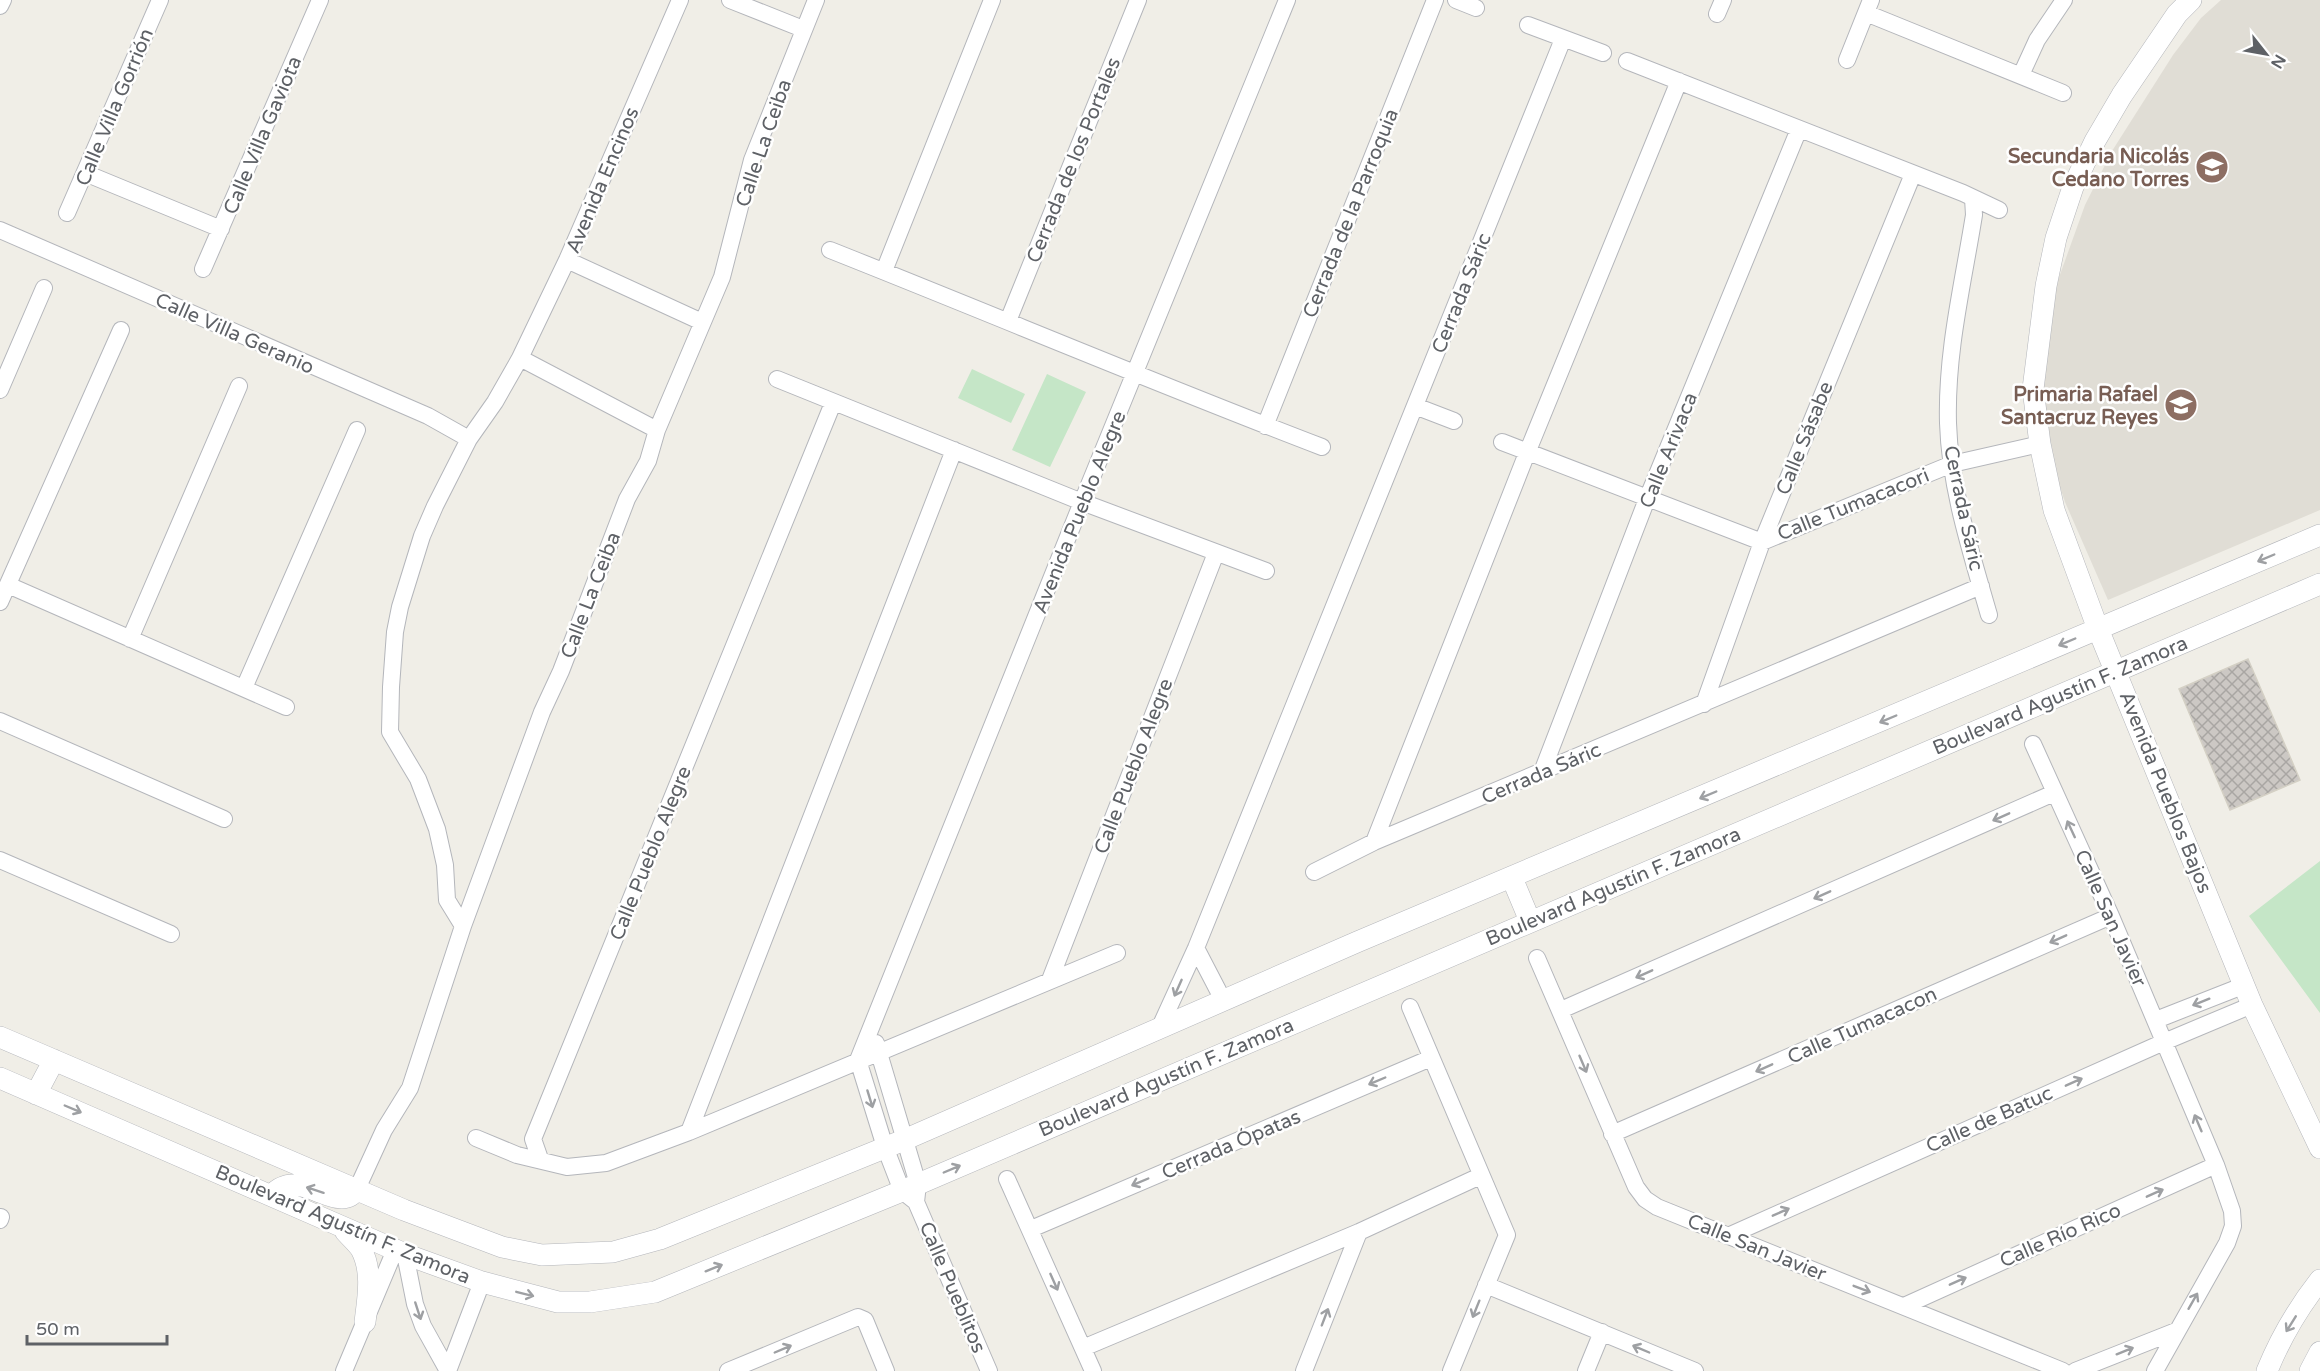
<svg xmlns="http://www.w3.org/2000/svg" width="2320" height="1371" font-family="'Varela Round',sans-serif">
<style>
.education{fill:#e0ddd5}
.pitch{fill:#c5e6c7}
.building{fill:url(#building-cross-hatch);stroke:#d4d0c5;stroke-width:1.5}
.lines{fill:none;stroke-linecap:round;stroke-linejoin:round}
.minor-casing{stroke:#b4b6bb;stroke-width:18}
.tertiary-casing{stroke:#b4b6bb;stroke-width:22}
.minor{stroke:#fff;stroke-width:16}
.tertiary{stroke:#fff;stroke-width:21}
.oneway{stroke:#9ea0a3}
.labels{text-anchor:middle;stroke-width:5;stroke-linejoin:round;paint-order:stroke}
.street-label{font-size:20px;fill:#5e6166;stroke:#fff}
.education-label{font-size:20px;font-weight:bold;fill:#785e54;stroke:#fff;text-anchor:end}
</style>
<defs>
<pattern id="building-cross-hatch" width="8" height="8" patternUnits="userSpaceOnUse" patternTransform="scale(1.5)"><rect width="8" height="8" fill="#ccc8c4"/><path d="M0 0l8 8M0 8l8-8" fill="none" stroke="#a9a6a3"/></pattern>
</defs>
<rect width="100%" height="100%" fill="#f0eee7"/>
<path class="education" d="M 2221,0 L 2320,0 L 2320,510 L 2108,600 L 2065,502 L 2052,463 L 2040,386 L 2057,283 L 2085,205 L 2112,151 L 2173,55 L 2201,18 Z"/>
<path class="pitch" d="M 972,369 L 1025,394 L 1011,423 L 958,398 Z
M 1047,374 L 1086,392 L 1050,467 L 1012,450 Z
M 2320,861 L 2320,1013 L 2249,916 Z"/>
<path class="building" d="M 2248,659 L 2300,780 L 2230,810 L 2179,689 Z"/>
<g class="lines">
<g class="minor-casing">
<path id="minor" d="M 730,0 L 803,29
M 1456,0 L 1476,8
M 0,6 L 3,0
M 1866,13 L 2063,93
M 1717,14 L 1723,0
M 1528,25 L 1603,53
M 1847,60 L 1871,0
M 1627,61 L 1963,193 L 1999,210
M 2021,75 L 2037,40 L 2064,0
M 85,173 L 221,229
M 1973,198 L 1974,215 C 1963,284 1946,352 1948,423 C 1950,488 1971,552 1989,615
M 67,213 L 160,0
M 0,230 L 428,416 L 469,439
M 830,250 C 994,315 1157,384 1322,447
M 567,260 L 702,322
M 203,269 L 320,0
M 884,271 L 992,0
M 1008,321 L 1138,0
M 520,358 L 657,430
M 777,379 L 1082,502 L 1266,571
M 0,390 L 44,288
M 1415,406 L 1454,421
M 1265,426 L 1435,0
M 1502,442 L 1762,542 L 1952,464 L 2040,444
M 8,585 L 286,707
M 0,602 L 121,330
M 130,639 L 239,386
M 244,688 L 357,430
M 1704,704 L 1762,542 L 1913,174
M 0,721 L 224,819
M 2033,744 L 2111,916 L 2216,1165 L 2232,1211 L 2233,1226 L 2227,1243 L 2155,1371
M 1542,772 L 1647,499 L 1799,129
M 1374,842 L 1527,453 L 1679,81
M 0,860 L 171,934
M 1314,872 L 1374,842 L 1981,586
M 463,926 L 447,900 L 445,865 L 437,829 L 418,779 L 390,732 L 391,687 L 395,632 L 400,607 L 422,536 L 435,506 L 469,439 L 495,402 L 520,358 L 567,260 L 680,0
M 1196,948 L 1223,1000
M 1537,958 L 1636,1187 L 1645,1199 L 1657,1207 L 2063,1371
M 1050,980 L 1216,553
M 1410,1007 L 1507,1235 L 1451,1371
M 1561,1010 L 2054,793
M 2156,1020 L 2245,985
M 1160,1027 L 1196,948 L 1563,39
M 876,1043 L 918,1184 L 916,1202 L 989,1371
M 689,1132 L 954,450
M 1612,1134 L 2111,916
M 476,1138 L 517,1155 L 567,1167 L 606,1163 L 689,1132 L 1117,953
M 540,1159 L 533,1139 L 833,403
M 1007,1179 L 1093,1371
M 357,1189 L 384,1130 L 410,1088 L 463,926 L 542,712 L 561,671 L 627,499 L 648,461 L 657,430 L 722,277 L 752,160 L 816,0
M 916,1202 L 902,1191 L 885,1147 L 858,1060 L 1082,502 L 1287,0
M 0,1220 L 1,1217
M 1031,1229 L 1431,1058
M 1728,1236 L 2164,1042 L 2252,1005
M 405,1254 L 415,1304 L 423,1326 L 448,1371
M 1486,1285 L 1695,1371
M 1904,1306 L 2216,1165
M 1083,1348 L 1359,1232 L 1478,1177 L 1480,1173
M 344,1371 L 395,1250
M 448,1371 L 482,1282
M 728,1371 L 858,1317 L 865,1320 L 886,1371
M 1304,1371 L 1359,1232
M 1586,1371 L 1602,1332
M 2075,1371 L 2176,1331"/>
</g>
<g class="tertiary-casing">
<path id="tertiary" d="M 2191,0 L 2177,14 L 2122,95 L 2095,141 L 2073,187 L 2056,238 L 2046,286 L 2033,389 L 2040,444 L 2054,510 L 2098,629 L 2252,1005 L 2320,1148
M 1512,878 L 1530,921
M 0,1037 L 404,1210 L 502,1247 L 542,1255 L 613,1252 L 660,1239 L 904,1140 L 1357,942 L 2320,535
M 0,1078 L 405,1254 L 482,1282 L 558,1302 L 590,1302 L 655,1292 L 902,1191 L 2320,584
M 36,1094 L 54,1060
M 272,1195 C 300,1164 338,1218 357,1189
M 345,1231 C 350,1237 357,1243 361,1249 C 373,1271 368,1298 365,1322
M 2267,1371 C 2280,1339 2298,1308 2320,1280
M 2310,1371 L 2320,1352"/>
</g>
<use href="#minor" class="minor"/>
<use href="#tertiary" class="tertiary"/>
</g>
<defs><path id="oneway-shaft" d="M-6 0H5M1.5-3L5.5 0L1.5 3" fill="none" stroke-width="1.6" stroke-linecap="round" stroke-linejoin="round" transform="scale(1.5)"/></defs>
<g class="oneway">
<use href="#oneway-shaft" transform="translate(2266 558) rotate(157)"/>
<use href="#oneway-shaft" transform="translate(2067 642) rotate(157)"/>
<use href="#oneway-shaft" transform="translate(1888 719) rotate(157)"/>
<use href="#oneway-shaft" transform="translate(1708 795) rotate(157)"/>
<use href="#oneway-shaft" transform="translate(2001 817) rotate(156)"/>
<use href="#oneway-shaft" transform="translate(2071 829) rotate(-115)"/>
<use href="#oneway-shaft" transform="translate(1822 895) rotate(156)"/>
<use href="#oneway-shaft" transform="translate(2058 939) rotate(156)"/>
<use href="#oneway-shaft" transform="translate(1644 974) rotate(156)"/>
<use href="#oneway-shaft" transform="translate(1178 988) rotate(114)"/>
<use href="#oneway-shaft" transform="translate(2201 1002) rotate(158)"/>
<use href="#oneway-shaft" transform="translate(1583 1064) rotate(67)"/>
<use href="#oneway-shaft" transform="translate(1764 1068) rotate(156)"/>
<use href="#oneway-shaft" transform="translate(1377 1081) rotate(157)"/>
<use href="#oneway-shaft" transform="translate(2074 1082) rotate(-24)"/>
<use href="#oneway-shaft" transform="translate(870 1099) rotate(73)"/>
<use href="#oneway-shaft" transform="translate(73 1109) rotate(23)"/>
<use href="#oneway-shaft" transform="translate(2198 1123) rotate(-113)"/>
<use href="#oneway-shaft" transform="translate(952 1169) rotate(-23)"/>
<use href="#oneway-shaft" transform="translate(1140 1182) rotate(157)"/>
<use href="#oneway-shaft" transform="translate(315 1190) rotate(-162)"/>
<use href="#oneway-shaft" transform="translate(2155 1193) rotate(-24)"/>
<use href="#oneway-shaft" transform="translate(1781 1212) rotate(-24)"/>
<use href="#oneway-shaft" transform="translate(714 1268) rotate(-22)"/>
<use href="#oneway-shaft" transform="translate(1958 1281) rotate(-24)"/>
<use href="#oneway-shaft" transform="translate(1054 1282) rotate(66)"/>
<use href="#oneway-shaft" transform="translate(1862 1289) rotate(21)"/>
<use href="#oneway-shaft" transform="translate(525 1294) rotate(14)"/>
<use href="#oneway-shaft" transform="translate(2193 1301) rotate(-60)"/>
<use href="#oneway-shaft" transform="translate(1476 1309) rotate(112)"/>
<use href="#oneway-shaft" transform="translate(418 1311) rotate(72)"/>
<use href="#oneway-shaft" transform="translate(1325 1317) rotate(-69)"/>
<use href="#oneway-shaft" transform="translate(2291 1324) rotate(122)"/>
<use href="#oneway-shaft" transform="translate(783 1349) rotate(-23)"/>
<use href="#oneway-shaft" transform="translate(1641 1349) rotate(-157)"/>
<use href="#oneway-shaft" transform="translate(2125 1351) rotate(-22)"/>
</g>
<defs>
<g id="school-disc" transform="scale(1.725)"><circle r="9.5" fill="#8d6e63" stroke="#fff"/><path d="M0-5L7-2L0 1L-7-2ZM-4 1L0 2.5L4 1V4Q0 6-4 4Z" fill="#fff"/></g>
</defs>
<g fill-rule="evenodd">
<use href="#school-disc" x="2212" y="167"/>
<use href="#school-disc" x="2181" y="405"/>
</g>
<g class="labels">
<g class="street-label">
<text transform="translate(114 107) rotate(-67)" y="7">Calle Villa Gorrión</text>
<text transform="translate(262 135) rotate(-67)" y="7">Calle Villa Gaviota</text>
<text transform="translate(763 143) rotate(-71)" y="7">Calle La Ceiba</text>
<text transform="translate(1073 160) rotate(-68)" y="7">Cerrada de los Portales</text>
<text transform="translate(602 180) rotate(-67)" y="7">Avenida Encinos</text>
<text transform="translate(1350 213) rotate(-68)" y="7">Cerrada de la Parroquia</text>
<text transform="translate(1461 293) rotate(-68)" y="7">Cerrada Sáric</text>
<text transform="translate(235 333) rotate(24)" y="7">Calle Villa Geranio</text>
<text transform="translate(1804 438) rotate(-68)" y="7">Calle Sásabe</text>
<text transform="translate(1668 450) rotate(-68)" y="7">Calle Arivaca</text>
<text transform="translate(1853 504) rotate(-22)" y="7">Calle Tumacacori</text>
<text transform="translate(1964 508) rotate(78)" y="7">Cerrada Sáric</text>
<text transform="translate(1079 512) rotate(-68)" y="7">Avenida Pueblo Alegre</text>
<text transform="translate(590 595) rotate(-69)" y="7">Calle La Ceiba</text>
<text transform="translate(2060 695) rotate(-23)" y="7">Boulevard Agustín F. Zamora</text>
<text transform="translate(1133 766) rotate(-69)" y="7">Calle Pueblo Alegre</text>
<text transform="translate(1541 773) rotate(-23)" y="7">Cerrada Sáric</text>
<text transform="translate(2166 792) rotate(68)" y="7">Avenida Pueblos Bajos</text>
<text transform="translate(650 853) rotate(-68)" y="7">Calle Pueblo Alegre</text>
<text transform="translate(1613 886) rotate(-23)" y="7">Boulevard Agustín F. Zamora</text>
<text transform="translate(2111 918) rotate(66)" y="7">Calle San Javier</text>
<text transform="translate(1862 1025) rotate(-24)" y="7">Calle Tumacacon</text>
<text transform="translate(1166 1077) rotate(-23)" y="7">Boulevard Agustín F. Zamora</text>
<text transform="translate(1989 1119) rotate(-24)" y="7">Calle de Batuc</text>
<text transform="translate(1231 1144) rotate(-23)" y="7">Cerrada Ópatas</text>
<text transform="translate(343 1224) rotate(23)" y="7">Boulevard Agustín F. Zamora</text>
<text transform="translate(2060 1235) rotate(-24)" y="7">Calle Río Rico</text>
<text transform="translate(1757 1247) rotate(22)" y="7">Calle San Javier</text>
<text transform="translate(953 1287) rotate(67)" y="7">Calle Pueblitos</text>
</g>
<g class="education-label">
<text x="2189" y="163">Secundaria Nicolás<tspan x="2189" dy="23">Cedano Torres</tspan></text>
<text x="2158" y="401">Primaria Rafael<tspan x="2158" dy="23">Santacruz Reyes</tspan></text>
</g>
</g>
<g transform="translate(2266 54) rotate(121)" stroke="#ffffff" stroke-width="4.5" paint-order="stroke">
<path d="M0-4.5L10 22L0 15L-10 22Z" fill="#5e6166"/>
<text y="-9" font-size="16" font-weight="bold" text-anchor="middle" fill="#5e6166">N</text>
</g>
<path d="M27 1335v9h140v-9" fill="none" stroke="#5e6166" stroke-width="3"/>
<text x="36" y="1335" font-size="18" fill="#5e6166" stroke="#ffffff" stroke-width="4.5" paint-order="stroke">50 m</text>
</svg>
